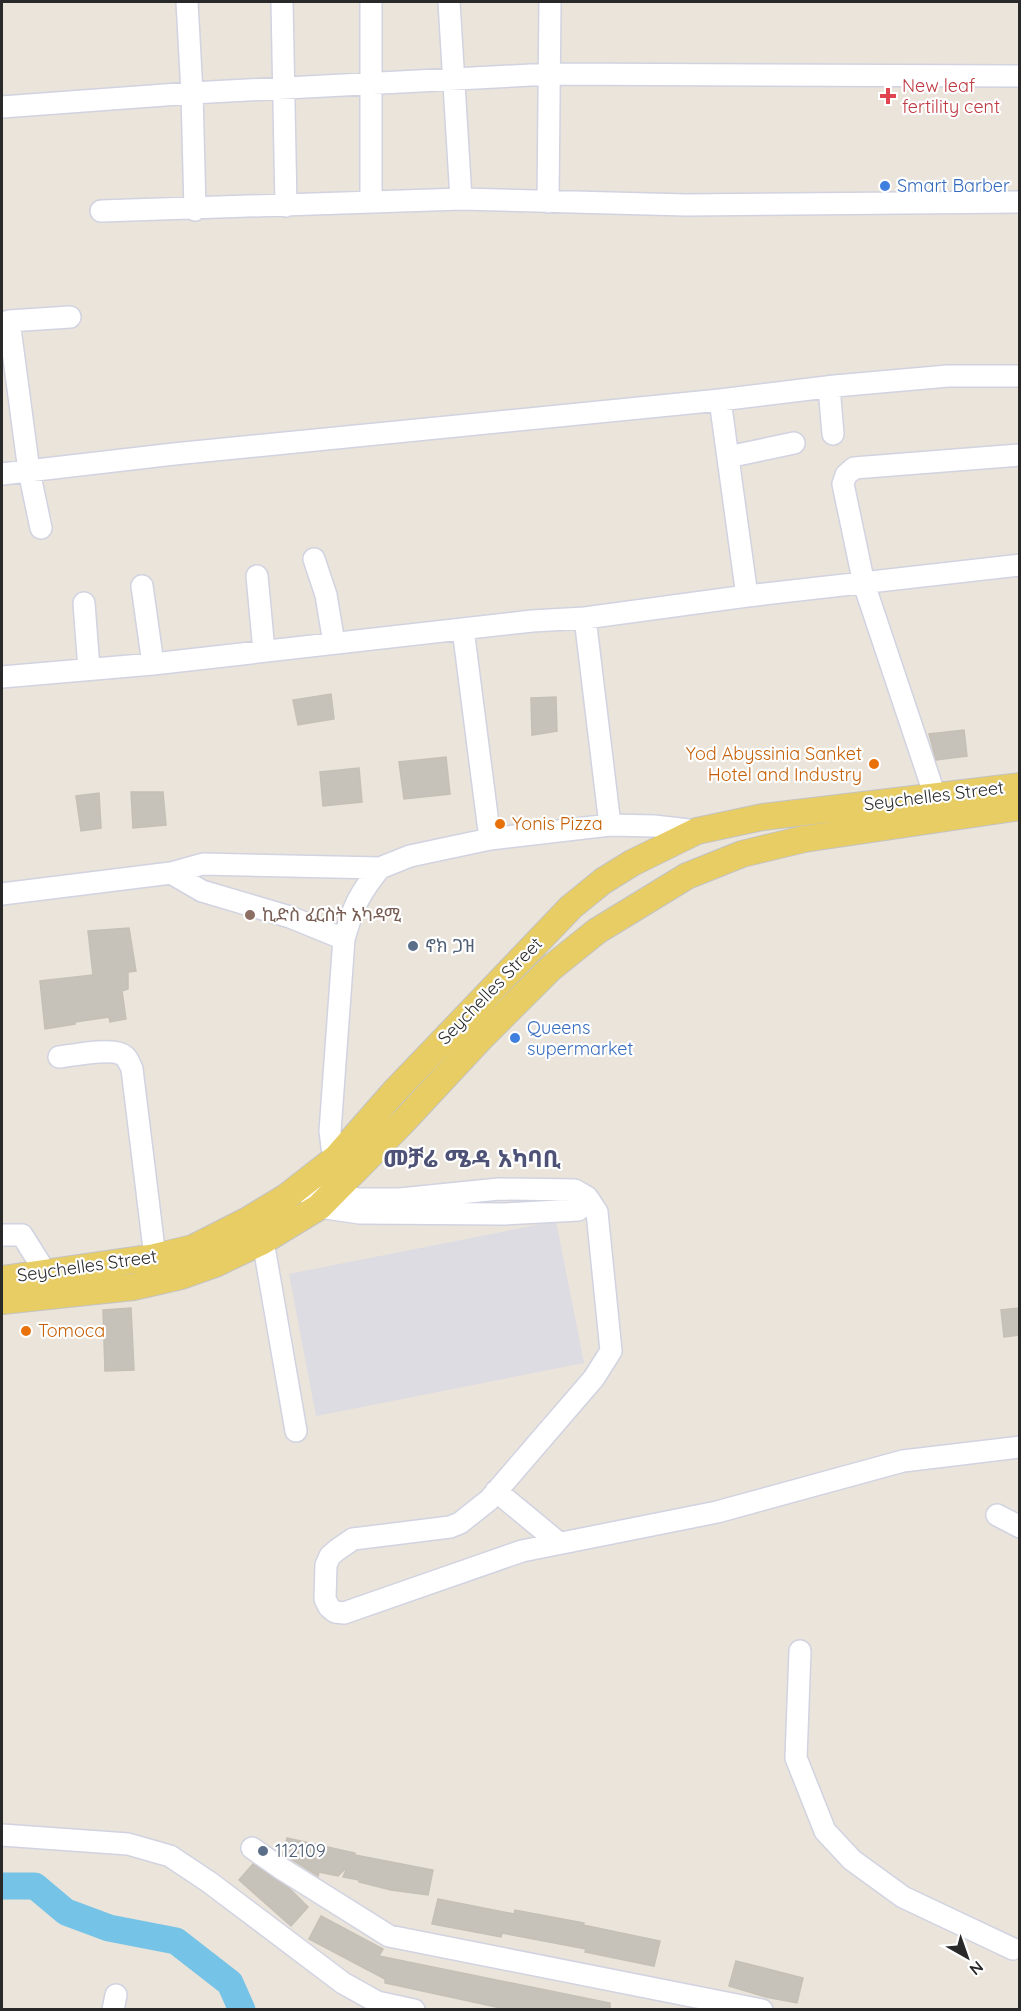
<svg xmlns="http://www.w3.org/2000/svg" width="1021" height="2011" font-family="Quicksand,'Noto Sans Ethiopic',sans-serif">
<style>
.industrial{fill:#dedce3}
.lines{fill:none;stroke-linecap:round;stroke-linejoin:round}
.river{stroke:#75c3e6;stroke-width:27}
.building{fill:#c6c2ba;stroke:#c5c0b5;stroke-width:1.5}
.minor-casing{stroke:#d1d3e1;stroke-width:24}
.major-casing{stroke:#c3c3c3;stroke-width:28}
.minor{stroke:#fff;stroke-width:21}
.major{stroke:#e7cd64;stroke-width:26}
.health-dot{fill:#e0444e;stroke:#fff;stroke-width:2}
.shop-dot{fill:#3f7fe0;stroke:#fff;stroke-width:2}
.food-dot{fill:#e8710a;stroke:#fff;stroke-width:2}
.education-dot{fill:#8d6e63;stroke:#fff;stroke-width:2}
.service-dot{fill:#5c6f8a;stroke:#fff;stroke-width:2}
.labels{text-anchor:middle;stroke-width:4.5;stroke-linejoin:round;paint-order:stroke}
.health-label{font-size:18px;fill:#be3a42;stroke:#fff;text-anchor:start}
.shop-label{font-size:18px;fill:#366cbe;stroke:#fff;text-anchor:start}
.food-label{font-size:18px;fill:#c56008;stroke:#fff;text-anchor:start}
.street-label{font-size:18px;fill:#292929;stroke:#fff}
.education-label{font-size:18px;fill:#785e54;stroke:#fff;text-anchor:start}
.service-label{font-size:18px;fill:#4e5e75;stroke:#fff;text-anchor:start}
.district-label{font-size:24px;font-weight:bold;fill:#4d5276;stroke:#fff}
</style>
<rect width="100%" height="100%" fill="#eae4db"/>
<path class="industrial" d="M 556,1221 L 584,1363 L 316,1416 L 289,1274 Z"/>
<g class="lines">
<path class="river" d="M 2,1886 L 35,1886 L 66,1912 L 109,1928 L 176,1941 L 230,1983 L 242,2010"/>
</g>
<path class="building" d="M 331,694 L 334,719 L 298,725 L 293,700 Z
M 556,697 L 557,731 L 532,735 L 531,698 Z
M 964,730 L 967,756 L 936,760 L 929,734 Z
M 446,757 L 450,794 L 404,799 L 399,762 Z
M 359,768 L 362,802 L 323,806 L 320,772 Z
M 131,792 L 163,792 L 166,825 L 133,828 Z
M 99,793 L 101,828 L 81,831 L 76,796 Z
M 129,928 L 136,971 L 128,972 L 128,989 L 122,991 L 126,1019 L 110,1022 L 109,1017 L 75,1022 L 75,1024 L 45,1029 L 40,981 L 93,975 L 88,931 Z
M 131,1308 L 134,1370 L 105,1371 L 103,1310 Z
M 1020,1308 L 1020,1335 L 1004,1337 L 1001,1310 Z
M 287,1838 L 355,1853 L 355,1855 L 433,1870 L 428,1895 L 391,1890 L 359,1882 L 359,1880 L 343,1877 L 346,1870 L 345,1869 L 338,1876 L 319,1872 L 318,1876 L 283,1854 Z
M 253,1864 L 289,1888 L 308,1907 L 291,1926 L 239,1880 Z
M 438,1899 L 514,1914 L 515,1910 L 584,1923 L 583,1925 L 660,1941 L 654,1966 L 585,1952 L 586,1949 L 502,1933 L 501,1937 L 432,1924 Z
M 321,1916 L 383,1949 L 379,1956 L 610,2003 L 610,2010 L 510,2010 L 385,1983 L 385,1979 L 309,1939 Z
M 736,1961 L 803,1978 L 797,2003 L 766,1997 L 729,1986 Z"/>
<g class="lines">
<g class="minor-casing">
<path id="minor" d="M 187,2 L 192,93 L 195,210
M 282,2 L 286,206
M 371,2 L 371,202
M 449,2 L 461,199
M 2,107 L 192,93 L 550,74 L 1020,76
M 548,202 L 550,2
M 101,211 L 461,199 L 686,205 L 1020,202
M 829,387 L 833,434
M 720,400 L 747,596
M 728,457 L 794,443
M 2,474 L 174,454 L 720,400 L 835,386 L 948,376 L 1020,376
M 41,528 L 29,471 L 9,321 L 70,317
M 314,559 L 326,595 L 334,643
M 257,576 L 264,651
M 142,586 L 153,664
M 84,603 L 89,669
M 585,618 L 610,825
M 463,629 L 490,839
M 2,677 L 153,664 L 532,621 L 585,618 L 747,596 L 1020,565
M 935,796 L 864,584 L 843,484 L 846,475 L 854,468 L 1020,455
M 171,873 L 202,891 L 290,917 L 344,939
M 2,894 L 171,873 L 203,864 L 380,868 L 410,856 L 490,839 L 610,825 L 654,826 L 697,831
M 59,1057 C 74,1055 108,1048 121,1054 C 128,1057 129,1063 132,1069 L 155,1257
M 342,1170 L 332,1147 L 330,1131 L 344,939 C 353,907 359,894 380,868
M 301,1185 L 319,1207 L 360,1213 L 505,1214 L 578,1210 L 590,1201
M 323,1186 L 331,1194 L 359,1199 L 400,1199 L 499,1189 L 575,1190 L 587,1197 L 597,1212 L 611,1351 L 594,1378 L 489,1500 L 460,1523 L 450,1527 L 353,1539 L 337,1550 L 330,1556 L 326,1565 L 325,1599 L 329,1607 L 335,1612 L 344,1613 L 522,1551 L 717,1512 L 903,1461 L 1020,1447
M 2,1235 L 22,1235 L 46,1273
M 263,1241 L 296,1431
M 496,1491 L 559,1543
M 997,1515 L 1020,1527
M 800,1651 L 796,1758 L 825,1831 L 852,1860 L 903,1897 L 1013,1949
M 2,1835 L 128,1844 L 170,1856 L 209,1882 L 343,1983 L 377,2002 L 414,2010
M 252,1848 L 279,1867 L 389,1936 L 762,2010
M 113,2010 L 116,1995"/>
</g>
<g class="major-casing">
<path id="major" d="M 2,1279 L 155,1257 L 193,1248 L 248,1220 L 286,1197 L 336,1158 L 394,1092 L 571,907 L 603,881 L 632,863 L 697,831 L 763,817 L 1020,786
M 2,1301 L 133,1287 L 181,1276 L 215,1264 L 263,1241 L 319,1207 L 402,1123 L 482,1037 L 551,968 L 597,931 L 687,876 L 742,854 L 804,839 L 1020,807"/>
</g>
<use href="#minor" class="minor"/>
<use href="#major" class="major"/>
</g>
<path class="health-dot" d="M885 87h6v6h6v6h-6v6h-6v-6h-6v-6h6z"/>
<g class="shop-dot">
<circle cx="885" cy="186" r="6"/>
<circle cx="515" cy="1038" r="6"/>
</g>
<g class="food-dot">
<circle cx="874" cy="764" r="6"/>
<circle cx="500" cy="824" r="6"/>
<circle cx="26" cy="1331" r="6"/>
</g>
<circle class="education-dot" cx="250" cy="915" r="6"/>
<g class="service-dot">
<circle cx="413" cy="946" r="6"/>
<circle cx="263" cy="1851" r="6"/>
</g>
<g class="labels">
<g class="health-label">
<text x="902" y="92">New leaf<tspan x="902" dy="21">fertility cent</tspan></text>
</g>
<g class="shop-label">
<text x="897" y="192">Smart Barber</text>
<text x="527" y="1034">Queens<tspan x="527" dy="21">supermarket</tspan></text>
</g>
<g class="food-label">
<text x="862" y="760" text-anchor="end">Yod Abyssinia Sanket<tspan x="862" dy="21">Hotel and Industry</tspan></text>
<text x="512" y="830">Yonis Pizza</text>
<text x="38" y="1337">Tomoca</text>
</g>
<g class="street-label">
<text transform="translate(934 796) rotate(-7)" y="6">Seychelles Street</text>
<text transform="translate(490 991) rotate(-46)" y="6">Seychelles Street</text>
<text transform="translate(87 1266) rotate(-8)" y="6">Seychelles Street</text>
</g>
<g class="education-label">
<text x="262" y="921">ኪድስ ፈርስት አካዳሚ</text>
</g>
<g class="service-label">
<text x="425" y="952">ኖክ ጋዝ</text>
<text x="275" y="1857">112109</text>
</g>
<g class="district-label">
<text x="472" y="1167">መቻሬ ሜዳ አካባቢ</text>
</g>
</g>
<rect width="1021" height="2011" fill="none" stroke="#292929" stroke-width="6"/>
<g transform="translate(967 1957) rotate(140)" stroke="#ffffff" stroke-width="4.5" paint-order="stroke">
<path d="M0-4.5L10 22L0 15L-10 22Z" fill="#292929"/>
<text y="-9" font-size="16" font-weight="bold" text-anchor="middle" fill="#292929">N</text>
</g>
</svg>
